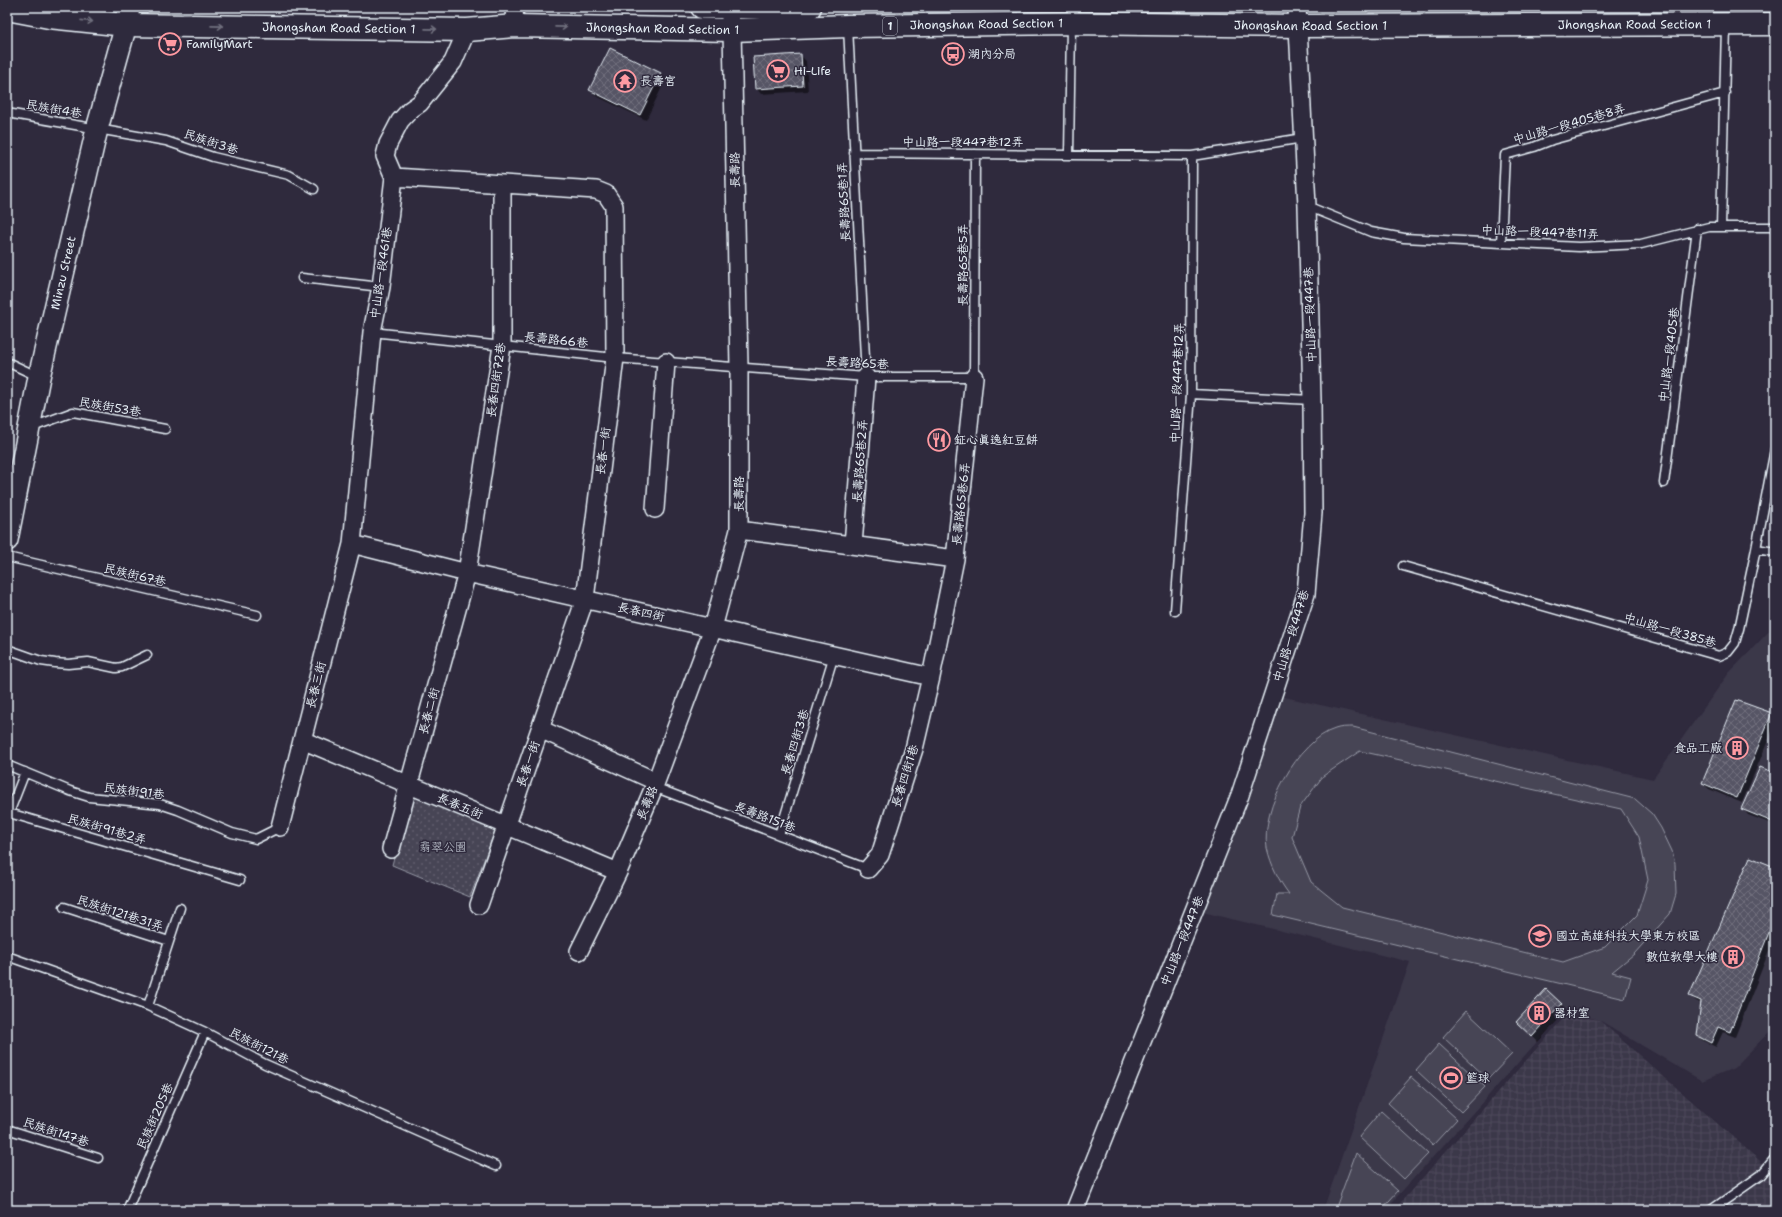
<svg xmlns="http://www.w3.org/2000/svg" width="1782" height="1217" font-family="'Shantell Sans','LXGW WenKai TC',sans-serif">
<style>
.built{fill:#3b3749}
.industrial{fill:url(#industrial-grid)}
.green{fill:#464455;stroke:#979aa6;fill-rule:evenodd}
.park{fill:url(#park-dots);stroke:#979aa6}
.shadow{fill:#0007}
.building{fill:url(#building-cross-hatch);stroke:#e8f1f8}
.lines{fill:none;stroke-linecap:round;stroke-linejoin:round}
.service-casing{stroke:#e8f1f8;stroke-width:11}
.minor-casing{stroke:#e8f1f8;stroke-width:20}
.tertiary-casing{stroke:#e8f1f8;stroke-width:24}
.primary-casing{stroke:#e8f1f8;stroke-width:25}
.service{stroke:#2f2a3d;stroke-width:8}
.minor{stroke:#2f2a3d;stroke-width:17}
.tertiary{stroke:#2f2a3d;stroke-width:21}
.primary{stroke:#2f2a3d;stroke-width:22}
.oneway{stroke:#70707e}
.labels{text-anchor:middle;stroke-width:3;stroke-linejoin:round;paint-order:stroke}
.shield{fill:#2f2a3d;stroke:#b0b5c0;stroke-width:1}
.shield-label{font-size:11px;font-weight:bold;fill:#e8f1f8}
.street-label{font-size:12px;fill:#e8f1f8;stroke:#2f2a3d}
.poi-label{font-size:12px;fill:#e8f1f8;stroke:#2f2a3d;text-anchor:start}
.park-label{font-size:12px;fill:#afb4bf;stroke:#2f2a3d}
</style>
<defs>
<pattern id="industrial-grid" width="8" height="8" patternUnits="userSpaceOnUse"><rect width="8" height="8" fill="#3b3749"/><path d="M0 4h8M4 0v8" fill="none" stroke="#4e4b5b"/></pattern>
<pattern id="park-dots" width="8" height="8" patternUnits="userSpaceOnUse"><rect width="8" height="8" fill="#464455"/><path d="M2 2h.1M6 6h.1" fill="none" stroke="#615f6e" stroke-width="1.8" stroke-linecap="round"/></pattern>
<pattern id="building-cross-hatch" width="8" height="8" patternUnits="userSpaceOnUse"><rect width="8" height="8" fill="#575565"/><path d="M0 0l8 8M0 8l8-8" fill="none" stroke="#6f6e7c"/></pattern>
</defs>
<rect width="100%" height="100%" fill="#2f2a3d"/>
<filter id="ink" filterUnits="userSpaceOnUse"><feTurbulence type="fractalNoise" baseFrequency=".025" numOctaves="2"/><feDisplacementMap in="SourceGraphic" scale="8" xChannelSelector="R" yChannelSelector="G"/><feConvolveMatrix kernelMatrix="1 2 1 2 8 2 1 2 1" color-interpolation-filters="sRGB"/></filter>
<g filter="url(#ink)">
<path class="built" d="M 1775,625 L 1775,1031 L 1772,1029 L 1734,1068 L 1702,1081 L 1599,1020 L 1565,1011 L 1385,1210 L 1323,1210 L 1410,962 L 1198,911 L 1280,696 L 1653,779 L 1729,673 Z"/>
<path class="industrial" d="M 1567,1014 L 1599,1020 L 1775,1174 L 1775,1210 L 1394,1210 Z"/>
<path class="green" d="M 1353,727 L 1635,799 L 1652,814 L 1661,828 L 1672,851 L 1675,864 L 1676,894 L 1670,914 L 1634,954 L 1612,972 L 1631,977 L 1625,999 L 1273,915 L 1277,894 L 1289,894 C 1279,881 1271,865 1267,848 C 1260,810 1298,740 1335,729 C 1340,727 1347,727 1353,727 ZM 1360,751 L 1621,809 L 1639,837 L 1648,880 L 1637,915 L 1605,947 L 1563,962 L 1342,907 L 1311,882 L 1292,837 L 1300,807 L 1323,776 Z
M 1466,1011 L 1512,1054 L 1488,1079 L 1443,1037 Z
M 1439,1044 L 1485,1087 L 1461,1112 L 1416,1070 Z
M 1411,1077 L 1457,1119 L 1433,1145 L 1388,1103 Z
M 1381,1111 L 1428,1154 L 1404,1179 L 1359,1137 Z
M 1356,1153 L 1398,1191 L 1381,1210 L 1335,1210 Z"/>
<path class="park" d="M 411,794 L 496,828 L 470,897 L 392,865 Z"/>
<path class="shadow" d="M 800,55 L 806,61 L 808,91 L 761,94 L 756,88 Z
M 660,73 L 666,79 L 646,120 L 596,96 L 590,90 Z
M 1771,714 L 1775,718 L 1775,724 L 1742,803 L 1709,789 L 1703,783 Z
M 1775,774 L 1775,825 L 1748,815 L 1743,809 Z
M 1775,869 L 1775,936 L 1735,1037 L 1723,1032 L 1716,1047 L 1703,1041 L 1698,1036 L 1702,1004 L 1696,1001 L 1690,996 Z
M 1546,990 L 1567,1010 L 1538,1042 L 1517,1021 Z"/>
<path class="building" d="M 610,48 L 661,73 L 640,115 L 589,90 Z
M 801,54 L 803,86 L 755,89 L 753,57 Z
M 1736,700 L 1772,713 L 1737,798 L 1702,783 Z
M 1760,767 L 1775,773 L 1775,823 L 1741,809 Z
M 1750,857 L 1775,867 L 1775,917 L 1730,1032 L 1718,1027 L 1711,1043 L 1697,1036 L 1701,1001 L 1689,996 Z
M 1546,989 L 1562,1004 L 1532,1037 L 1516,1022 Z"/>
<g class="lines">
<g class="service-casing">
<path id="service" d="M 848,27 L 866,377
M 7,113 L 166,141 L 213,157 L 289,175 L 314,189
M 854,153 L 1192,156 L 1191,394 L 1175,611
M 1069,155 L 1071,24
M 1192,156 L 1303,138
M 1307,206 L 1371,232 L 1404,238 L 1579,247 L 1641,244 L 1709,227 L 1775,227
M 1721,227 L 1726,26
M 1501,243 L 1505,155 L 1534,147 L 1552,140 L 1725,93
M 302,278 L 381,287
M 372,332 L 615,358 L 866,377 L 974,377 L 975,154
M 7,362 L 39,377
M 1191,394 L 1312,400
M 30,428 L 73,412 L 165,429
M 1664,483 L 1697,229
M 1756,549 L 1775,552
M 7,557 L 257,615
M 1403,566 L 1719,656 L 1728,652 L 1735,643 L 1739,629 L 1756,549 L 1775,449
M 7,649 L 41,661 L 55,663 L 68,664 L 88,662 L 116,668 L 122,667 L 147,655
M 7,765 L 70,791 L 89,797 L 160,804 L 178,810 L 232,833 L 256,839 L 280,827
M 25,772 L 9,813 L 240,880
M 654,787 L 868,869
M 779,835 L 834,655
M 64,907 L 169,941
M 7,956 L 148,1006 L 205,1032 L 265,1064 L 496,1166
M 148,1006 L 180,908
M 7,1129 L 98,1158
M 127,1210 L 205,1032
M 1711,1210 L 1761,1175 L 1775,1158"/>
</g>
<g class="minor-casing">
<path id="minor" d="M 514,7 L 515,26
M 394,177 L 596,190 L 606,194 L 614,206 L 615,358 L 585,599 L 479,905
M 655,509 L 666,362
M 739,530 L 955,559
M 352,544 L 467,573 L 931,677
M 853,545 L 866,377
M 540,729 L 655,781
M 302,740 L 618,872
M 280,827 L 352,544 L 372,332 L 381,287 L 394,177 L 385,156 L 388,144 L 400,121 L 410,110 L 420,103 L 453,62 L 467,30
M 391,849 L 467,573 L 502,346 L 502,185
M 868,869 L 880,855 L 914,749 L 931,677 L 955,559 L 974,377
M 579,951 L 618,872 L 654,787 L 713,628 L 739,530 L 739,367 L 732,30 L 730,18
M 1075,1210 L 1240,795 L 1306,594 L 1313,513 L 1312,400 L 1307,206 L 1297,7"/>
</g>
<g class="tertiary-casing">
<g id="tertiary">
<path id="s1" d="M 7,540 L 39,377 L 97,129 L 126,25 L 129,7"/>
</g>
</g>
<g class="primary-casing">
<g id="primary">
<path d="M 702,7 L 810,7"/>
<path id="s2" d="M 7,9 L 49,17 L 126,25 L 467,30 L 515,26 L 732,30 L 848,26 L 1071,23 L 1297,26 L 1775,24"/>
</g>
</g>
<use href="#service" class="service"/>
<use href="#minor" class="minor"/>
<use href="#tertiary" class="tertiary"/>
<use href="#primary" class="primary"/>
</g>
<defs><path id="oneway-shaft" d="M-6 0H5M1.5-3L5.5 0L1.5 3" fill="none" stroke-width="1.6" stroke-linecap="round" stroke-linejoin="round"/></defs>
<g class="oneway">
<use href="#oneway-shaft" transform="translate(87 21) rotate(6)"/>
<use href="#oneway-shaft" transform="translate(217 26) rotate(1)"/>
<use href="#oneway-shaft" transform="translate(561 27) rotate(1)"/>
<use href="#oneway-shaft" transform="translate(431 29) rotate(1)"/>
</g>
</g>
<defs>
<g id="supermarket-ring" transform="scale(1.15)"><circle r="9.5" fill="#2f2a3d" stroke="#ff9aa2" stroke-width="1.5"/><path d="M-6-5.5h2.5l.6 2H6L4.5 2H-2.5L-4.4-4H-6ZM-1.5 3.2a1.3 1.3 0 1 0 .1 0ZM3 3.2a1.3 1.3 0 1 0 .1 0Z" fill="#ff9aa2"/></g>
<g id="bus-ring" transform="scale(1.15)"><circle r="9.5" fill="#2f2a3d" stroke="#ff9aa2" stroke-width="1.5"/><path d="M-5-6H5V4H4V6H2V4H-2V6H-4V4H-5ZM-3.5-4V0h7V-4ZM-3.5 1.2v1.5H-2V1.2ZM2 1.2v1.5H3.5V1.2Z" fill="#ff9aa2"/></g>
<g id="temple-ring" transform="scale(1.15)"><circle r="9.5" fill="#2f2a3d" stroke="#ff9aa2" stroke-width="1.5"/><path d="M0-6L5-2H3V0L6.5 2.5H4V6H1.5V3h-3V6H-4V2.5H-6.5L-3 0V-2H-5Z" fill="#ff9aa2"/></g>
<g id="restaurant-ring" transform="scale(1.15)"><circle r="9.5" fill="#2f2a3d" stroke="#ff9aa2" stroke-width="1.5"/><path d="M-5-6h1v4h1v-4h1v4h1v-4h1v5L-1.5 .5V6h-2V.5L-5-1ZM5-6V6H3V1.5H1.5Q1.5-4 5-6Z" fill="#ff9aa2"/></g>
<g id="building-ring" transform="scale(1.15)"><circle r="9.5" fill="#2f2a3d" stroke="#ff9aa2" stroke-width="1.5"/><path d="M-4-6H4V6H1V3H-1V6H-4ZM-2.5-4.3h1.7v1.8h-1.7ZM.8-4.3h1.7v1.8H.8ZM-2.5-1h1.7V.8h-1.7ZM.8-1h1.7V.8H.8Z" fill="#ff9aa2"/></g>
<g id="university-ring" transform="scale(1.15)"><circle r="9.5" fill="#2f2a3d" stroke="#ff9aa2" stroke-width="1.5"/><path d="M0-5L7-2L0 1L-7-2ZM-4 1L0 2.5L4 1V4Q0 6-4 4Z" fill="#ff9aa2"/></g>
<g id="stadium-ring" transform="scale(1.15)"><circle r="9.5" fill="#2f2a3d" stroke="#ff9aa2" stroke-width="1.5"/><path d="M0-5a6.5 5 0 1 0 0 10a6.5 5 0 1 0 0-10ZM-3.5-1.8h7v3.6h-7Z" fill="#ff9aa2"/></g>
</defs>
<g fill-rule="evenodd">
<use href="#supermarket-ring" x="170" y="44"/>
<use href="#bus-ring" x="953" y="54"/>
<use href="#supermarket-ring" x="778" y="71"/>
<use href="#temple-ring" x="625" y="81"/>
<use href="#restaurant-ring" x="939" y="440"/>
<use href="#building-ring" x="1737" y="748"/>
<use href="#university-ring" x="1540" y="936"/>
<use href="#building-ring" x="1733" y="957"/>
<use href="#building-ring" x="1539" y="1013"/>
<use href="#stadium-ring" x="1451" y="1078"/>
</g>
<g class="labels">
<rect class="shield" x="883" y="17" width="14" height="18" rx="3"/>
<g class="shield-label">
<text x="890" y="30">1</text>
</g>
<g class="street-label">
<text dy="4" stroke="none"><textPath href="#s2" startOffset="981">Jhongshan Road Section 1</textPath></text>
<text dy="4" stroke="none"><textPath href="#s2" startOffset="1629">Jhongshan Road Section 1</textPath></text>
<text dy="4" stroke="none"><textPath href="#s2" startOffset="1305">Jhongshan Road Section 1</textPath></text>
<text dy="4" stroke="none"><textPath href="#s2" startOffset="333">Jhongshan Road Section 1</textPath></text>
<text dy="4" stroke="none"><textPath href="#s2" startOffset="657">Jhongshan Road Section 1</textPath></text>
<text transform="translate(54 109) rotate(10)" y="4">民族街4巷</text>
<text transform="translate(1569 124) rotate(-16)" y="4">中山路一段405巷8弄</text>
<text transform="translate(211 142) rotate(18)" y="4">民族街3巷</text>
<text x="963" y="146">中山路一段447巷12弄</text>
<text transform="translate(735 170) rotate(-91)" y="4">長壽路</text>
<text transform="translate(844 202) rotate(-93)" y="4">長壽路65巷1弄</text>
<text transform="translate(1540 232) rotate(2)" y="4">中山路一段447巷11弄</text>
<text transform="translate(963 265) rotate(-90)" y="4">長壽路65巷5弄</text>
<text dy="4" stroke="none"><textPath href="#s1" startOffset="273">Minzu Street</textPath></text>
<text transform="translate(381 273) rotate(-82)" y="4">中山路一段461巷</text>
<text transform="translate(1310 315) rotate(-92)" y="4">中山路一段447巷</text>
<text transform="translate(556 340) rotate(6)" y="4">長壽路66巷</text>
<text transform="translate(1669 355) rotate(-83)" y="4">中山路一段405巷</text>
<text transform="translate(857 363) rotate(3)" y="4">長壽路65巷</text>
<text transform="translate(496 380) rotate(-82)" y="4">長春四街72巷</text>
<text transform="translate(1177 383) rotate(-88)" y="4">中山路一段447巷12弄</text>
<text transform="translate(110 407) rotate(10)" y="4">民族街53巷</text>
<text transform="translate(603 451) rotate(-83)" y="4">長春一街</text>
<text transform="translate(860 461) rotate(-86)" y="4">長壽路65巷2弄</text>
<text transform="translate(739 494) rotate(-90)" y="4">長壽路</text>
<text transform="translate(961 504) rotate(-84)" y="4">長壽路65巷6弄</text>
<text transform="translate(135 575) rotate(13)" y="4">民族街67巷</text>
<text transform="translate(641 612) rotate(13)" y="4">長春四街</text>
<text transform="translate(1670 630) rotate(16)" y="4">中山路一段385巷</text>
<text transform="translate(1291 636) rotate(-73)" y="4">中山路一段447巷</text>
<text transform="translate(316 685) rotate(-76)" y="4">長春三街</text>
<text transform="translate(429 711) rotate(-75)" y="4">長春二街</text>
<text transform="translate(795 742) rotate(-73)" y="4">長春四街3巷</text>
<text transform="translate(528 764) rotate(-71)" y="4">長春一街</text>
<text transform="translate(905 776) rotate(-73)" y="4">長春四街1巷</text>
<text transform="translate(134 791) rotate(7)" y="4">民族街91巷</text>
<text transform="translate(647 803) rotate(-68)" y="4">長壽路</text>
<text transform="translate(460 806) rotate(23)" y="4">長春五街</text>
<text transform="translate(765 817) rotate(21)" y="4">長壽路151巷</text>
<text transform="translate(107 829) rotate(16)" y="4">民族街91巷2弄</text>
<text transform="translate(120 913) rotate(18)" y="4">民族街121巷31弄</text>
<text transform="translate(1182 941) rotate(-68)" y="4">中山路一段447巷</text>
<text transform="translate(259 1046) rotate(27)" y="4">民族街121巷</text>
<text transform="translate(155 1116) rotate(-66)" y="4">民族街205巷</text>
<text transform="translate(56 1132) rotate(18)" y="4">民族街147巷</text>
</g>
<g class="poi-label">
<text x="186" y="48">FamilyMart</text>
<text x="968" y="58">湖內分局</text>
<text x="794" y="75">Hi-Life</text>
<text x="640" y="85">長壽宮</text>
<text x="954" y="444">鉦心真逸紅豆餅</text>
<text x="1722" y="752" text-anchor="end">食品工廠</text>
<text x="1556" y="940">國立高雄科技大學東方校區</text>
<text x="1718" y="961" text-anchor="end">數位教學大樓</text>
<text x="1554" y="1017">器材室</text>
<text x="1466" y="1082">籃球</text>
</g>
<g class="park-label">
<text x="443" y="851">翡翠公園</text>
</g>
</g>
<rect width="1782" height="1217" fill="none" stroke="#2f2a3d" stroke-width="24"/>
<rect x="12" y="12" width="1758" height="1193" fill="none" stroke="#e8f1f8" stroke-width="1.5" filter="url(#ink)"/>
</svg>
